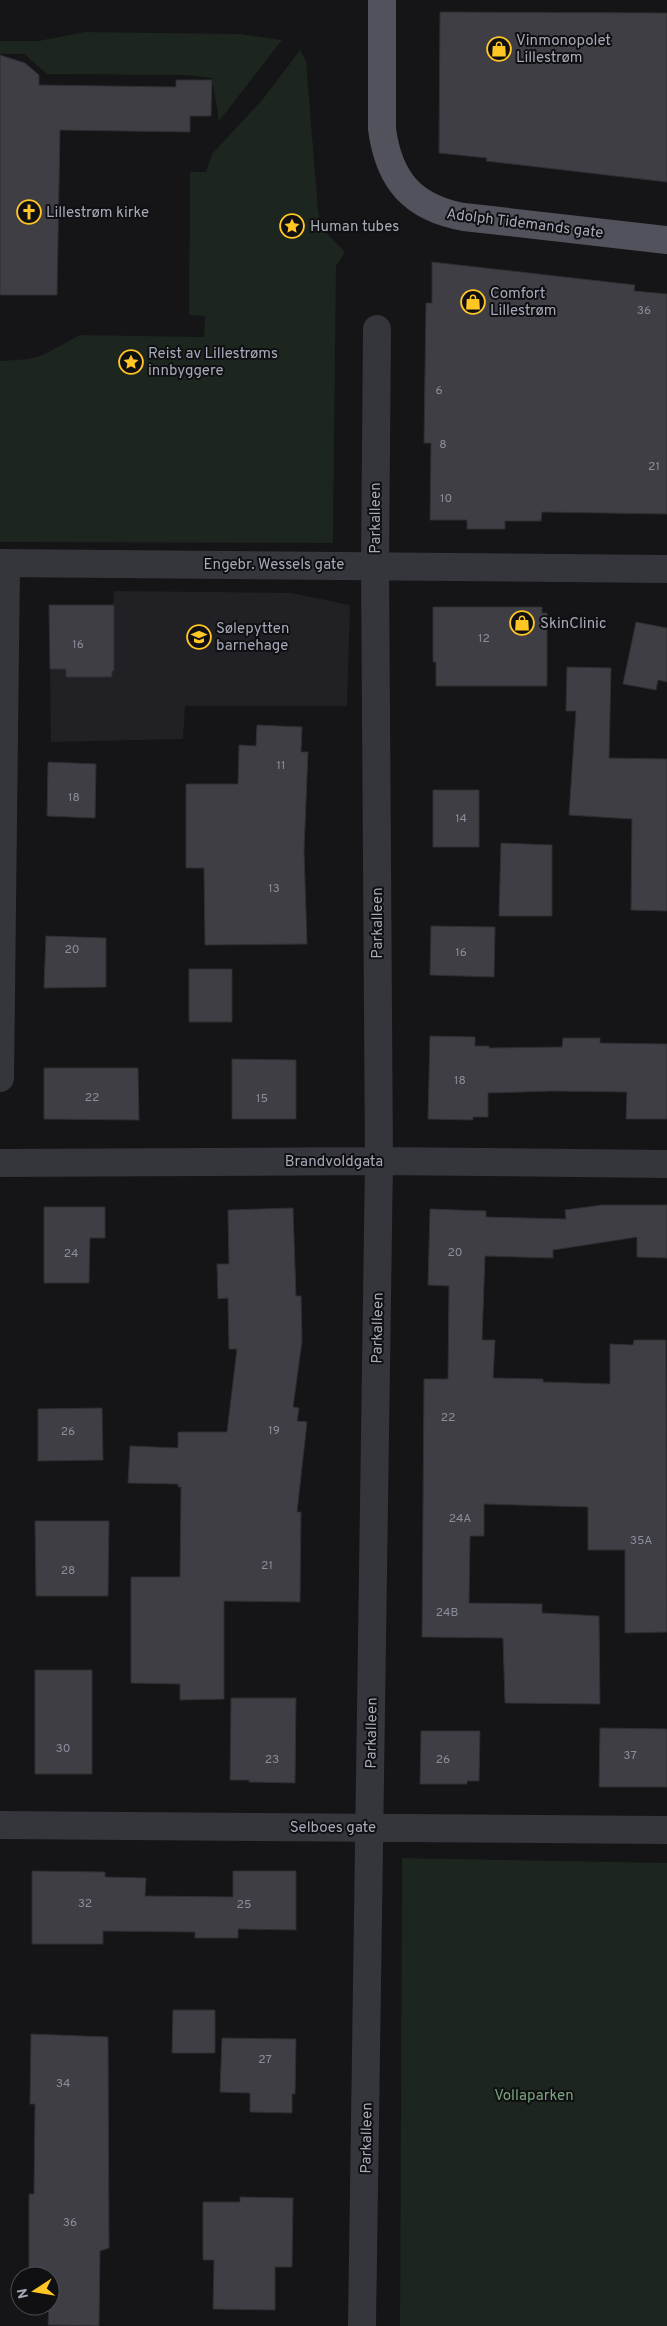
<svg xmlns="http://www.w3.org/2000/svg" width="667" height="2326" font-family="Overpass,sans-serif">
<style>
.built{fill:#212024}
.green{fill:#1c251e}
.building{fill:#3e3e44;stroke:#2f2e33}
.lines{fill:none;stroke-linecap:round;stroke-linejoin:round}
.minor{stroke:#35363c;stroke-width:28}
.major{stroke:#51525b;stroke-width:28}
.labels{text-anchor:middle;stroke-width:4;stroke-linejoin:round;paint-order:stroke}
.number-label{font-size:12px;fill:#8b8e9b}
.poi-label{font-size:15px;fill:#a5a9b8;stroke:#100f12;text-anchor:start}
.street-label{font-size:15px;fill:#a5a9b8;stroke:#100f12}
.park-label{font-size:15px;fill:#7aa580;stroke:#100f12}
</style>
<rect width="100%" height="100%" fill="#151417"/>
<path class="built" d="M 114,591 L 291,593 L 350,605 L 347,706 L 185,706 L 183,739 L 51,742 L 49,605 L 113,605 Z"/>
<path class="green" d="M 85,32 L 241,34 L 282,40 L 219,121 L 212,78 L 185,75 L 47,74 L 24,54 L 0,54 L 0,41 L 38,41 Z
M 300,50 L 306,61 L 318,209 L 320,222 L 326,233 L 345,252 L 336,266 L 333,543 L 0,542 L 0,361 L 29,359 L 43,355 L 80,335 L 204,337 L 205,316 L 189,315 L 190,172 L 206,172 L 212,154 L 263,99 Z
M 402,1858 L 667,1863 L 667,2326 L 400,2326 Z"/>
<path class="building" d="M 440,12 L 667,13 L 667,182 L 486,161 L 487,158 L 439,153 Z
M 0,55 L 25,63 L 39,75 L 39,85 L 176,87 L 176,80 L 212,80 L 211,116 L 190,116 L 190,132 L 60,130 L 57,295 L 0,295 Z
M 432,262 L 635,285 L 634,291 L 667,294 L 667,514 L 542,512 L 541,521 L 505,521 L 505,529 L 467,529 L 467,520 L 430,520 L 431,443 L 424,443 L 426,303 L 432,303 Z
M 49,605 L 114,605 L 114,671 L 112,671 L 112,677 L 66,677 L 66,669 L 50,669 Z
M 433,607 L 542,607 L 542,613 L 547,613 L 547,686 L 436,686 L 436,662 L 433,662 Z
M 636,622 L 667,628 L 667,682 L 658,680 L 656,690 L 623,684 Z
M 567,667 L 611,668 L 609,758 L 667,759 L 667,911 L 631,910 L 632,819 L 569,815 L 576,711 L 566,711 Z
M 257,725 L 302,727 L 301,752 L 308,752 L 304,851 L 307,944 L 205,945 L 204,868 L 186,868 L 186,784 L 238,784 L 239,745 L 256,746 Z
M 48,762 L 96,764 L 95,818 L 47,816 Z
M 433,790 L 479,790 L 479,847 L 433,847 Z
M 501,843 L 552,845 L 552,916 L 499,916 Z
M 431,926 L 495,927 L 494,977 L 430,975 Z
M 46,936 L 106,938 L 106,987 L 44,988 Z
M 189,969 L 232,969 L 232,1022 L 189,1022 Z
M 430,1036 L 475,1037 L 475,1046 L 489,1046 L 489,1048 L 562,1047 L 563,1038 L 600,1038 L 600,1043 L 667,1044 L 667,1119 L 626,1119 L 627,1092 L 552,1091 L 488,1093 L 488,1117 L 473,1117 L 473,1120 L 428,1119 Z
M 232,1059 L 296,1060 L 296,1119 L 232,1119 Z
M 44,1068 L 138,1068 L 139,1120 L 44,1119 Z
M 602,1205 L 667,1205 L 667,1258 L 637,1257 L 637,1237 L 553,1250 L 553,1258 L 485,1256 L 482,1340 L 495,1340 L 493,1378 L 543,1379 L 543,1382 L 610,1384 L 610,1344 L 633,1345 L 634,1340 L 666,1340 L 667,1632 L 625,1633 L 625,1550 L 588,1550 L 588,1507 L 484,1504 L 484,1536 L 470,1536 L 469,1603 L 542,1604 L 542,1613 L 599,1616 L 600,1704 L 505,1703 L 503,1638 L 422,1637 L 424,1379 L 448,1379 L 449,1286 L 428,1285 L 430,1209 L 486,1211 L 486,1217 L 566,1219 L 565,1210 Z
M 44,1207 L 105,1207 L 105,1238 L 90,1238 L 89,1283 L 44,1283 Z
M 293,1208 L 296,1296 L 301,1296 L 302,1341 L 293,1407 L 299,1408 L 297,1421 L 307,1422 L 297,1512 L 301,1512 L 300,1602 L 224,1601 L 224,1699 L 180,1700 L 180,1684 L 131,1683 L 131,1577 L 180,1577 L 181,1487 L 178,1487 L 178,1484 L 128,1483 L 130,1446 L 178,1448 L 178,1432 L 227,1432 L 237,1349 L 229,1349 L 228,1298 L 218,1299 L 217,1264 L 229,1264 L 228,1210 Z
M 102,1408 L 103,1460 L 38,1461 L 38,1409 Z
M 35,1521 L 109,1521 L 108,1596 L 36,1596 Z
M 35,1670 L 92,1670 L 92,1774 L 35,1774 Z
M 231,1698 L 296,1698 L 295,1783 L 249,1782 L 249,1780 L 230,1780 Z
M 600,1728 L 667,1729 L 667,1787 L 599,1787 Z
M 421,1731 L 480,1731 L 479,1781 L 467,1781 L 467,1784 L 420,1784 Z
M 32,1871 L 105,1872 L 105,1877 L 146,1878 L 145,1896 L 233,1897 L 233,1871 L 296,1871 L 296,1930 L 238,1929 L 238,1938 L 195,1938 L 195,1932 L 103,1931 L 103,1944 L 32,1944 Z
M 173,2010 L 215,2010 L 215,2053 L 172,2053 Z
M 31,2034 L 108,2037 L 109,2248 L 100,2251 L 99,2326 L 48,2325 L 50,2276 L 29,2276 L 29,2194 L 34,2194 L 35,2104 L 30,2104 Z
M 222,2038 L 296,2039 L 295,2094 L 292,2094 L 292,2113 L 250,2112 L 250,2093 L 220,2092 Z
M 240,2197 L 293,2198 L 292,2267 L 275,2267 L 275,2310 L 213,2309 L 214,2260 L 203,2260 L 203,2202 L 240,2202 Z"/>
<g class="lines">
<path class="minor" d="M 0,563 L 667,569
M 0,1078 L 6,563
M 0,1163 L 379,1161 L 667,1164
M 0,1825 L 667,1830
M 362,2326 L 379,1161 L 375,565 L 377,329"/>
<path class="major" d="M 382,0 L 382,129 C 389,181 413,208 464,217 L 667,240"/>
</g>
<defs>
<g id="shop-ring" transform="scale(1.25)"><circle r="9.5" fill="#100f12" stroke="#ffc624" stroke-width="1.5"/><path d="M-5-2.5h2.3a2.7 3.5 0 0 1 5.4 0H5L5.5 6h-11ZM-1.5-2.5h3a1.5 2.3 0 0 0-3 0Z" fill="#ffc624"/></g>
<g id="church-ring" transform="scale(1.25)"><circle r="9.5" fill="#100f12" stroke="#ffc624" stroke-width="1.5"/><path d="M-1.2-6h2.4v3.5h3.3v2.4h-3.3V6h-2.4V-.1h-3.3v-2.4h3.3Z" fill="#ffc624"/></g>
<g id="sight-ring" transform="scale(1.25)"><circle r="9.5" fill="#100f12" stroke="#ffc624" stroke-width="1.5"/><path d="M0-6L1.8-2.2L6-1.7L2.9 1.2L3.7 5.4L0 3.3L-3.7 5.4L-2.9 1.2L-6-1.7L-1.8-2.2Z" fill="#ffc624"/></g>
<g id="school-ring" transform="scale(1.25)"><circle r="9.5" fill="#100f12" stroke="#ffc624" stroke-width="1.5"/><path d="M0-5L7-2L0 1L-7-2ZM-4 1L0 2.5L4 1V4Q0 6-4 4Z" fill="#ffc624"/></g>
</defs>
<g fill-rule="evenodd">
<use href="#shop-ring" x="499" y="49"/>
<use href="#church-ring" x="29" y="212"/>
<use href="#sight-ring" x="292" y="226"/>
<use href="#shop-ring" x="473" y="302"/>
<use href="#sight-ring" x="131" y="362"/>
<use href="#shop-ring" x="522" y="623"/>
<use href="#school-ring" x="199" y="637"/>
</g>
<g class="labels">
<g class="number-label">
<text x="644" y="314">36</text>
<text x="439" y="394">6</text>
<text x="443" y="448">8</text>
<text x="654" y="470">21</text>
<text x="446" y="502">10</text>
<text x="484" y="642">12</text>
<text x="78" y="648">16</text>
<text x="281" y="769">11</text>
<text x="74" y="801">18</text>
<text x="461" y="822">14</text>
<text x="274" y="892">13</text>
<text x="72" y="953">20</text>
<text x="461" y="956">16</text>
<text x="460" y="1084">18</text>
<text x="92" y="1101">22</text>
<text x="262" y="1102">15</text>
<text x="455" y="1256">20</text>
<text x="71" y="1257">24</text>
<text x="448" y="1421">22</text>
<text x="274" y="1434">19</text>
<text x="68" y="1435">26</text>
<text x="460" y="1522">24A</text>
<text x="641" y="1544">35A</text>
<text x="267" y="1569">21</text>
<text x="68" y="1574">28</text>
<text x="447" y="1616">24B</text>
<text x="63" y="1752">30</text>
<text x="630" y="1759">37</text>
<text x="272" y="1763">23</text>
<text x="443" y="1763">26</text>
<text x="85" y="1907">32</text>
<text x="244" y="1908">25</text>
<text x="265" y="2063">27</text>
<text x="63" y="2087">34</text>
<text x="70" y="2226">36</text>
</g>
<g class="poi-label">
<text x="516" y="45">Vinmonopolet<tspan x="516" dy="17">Lillestrøm</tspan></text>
<text x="46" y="217">Lillestrøm kirke</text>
<text x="310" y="231">Human tubes</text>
<text x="490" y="298">Comfort<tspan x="490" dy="17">Lillestrøm</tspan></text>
<text x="148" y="358">Reist av Lillestrøms<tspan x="148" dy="17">innbyggere</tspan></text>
<text x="540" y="628">SkinClinic</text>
<text x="216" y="633">Sølepytten<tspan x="216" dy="17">barnehage</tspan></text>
</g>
<g class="street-label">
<text transform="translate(525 223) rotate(7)" y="5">Adolph Tidemands gate</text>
<text transform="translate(375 518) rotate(-90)" y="5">Parkalleen</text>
<text x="274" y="569">Engebr. Wessels gate</text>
<text transform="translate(377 923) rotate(-90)" y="5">Parkalleen</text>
<text x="334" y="1166">Brandvoldgata</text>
<text transform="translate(377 1328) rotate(-89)" y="5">Parkalleen</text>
<text transform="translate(371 1733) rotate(-89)" y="5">Parkalleen</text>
<text x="333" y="1832">Selboes gate</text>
<text transform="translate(366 2138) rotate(-89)" y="5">Parkalleen</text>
</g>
<g class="park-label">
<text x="534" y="2100">Vollaparken</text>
</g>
</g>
<g transform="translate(35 2291) rotate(258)"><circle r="24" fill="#100f12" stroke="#4c4d54"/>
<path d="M0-4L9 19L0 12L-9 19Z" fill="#ffc624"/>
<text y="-8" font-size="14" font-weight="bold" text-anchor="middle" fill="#a5a9b8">N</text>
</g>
</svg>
